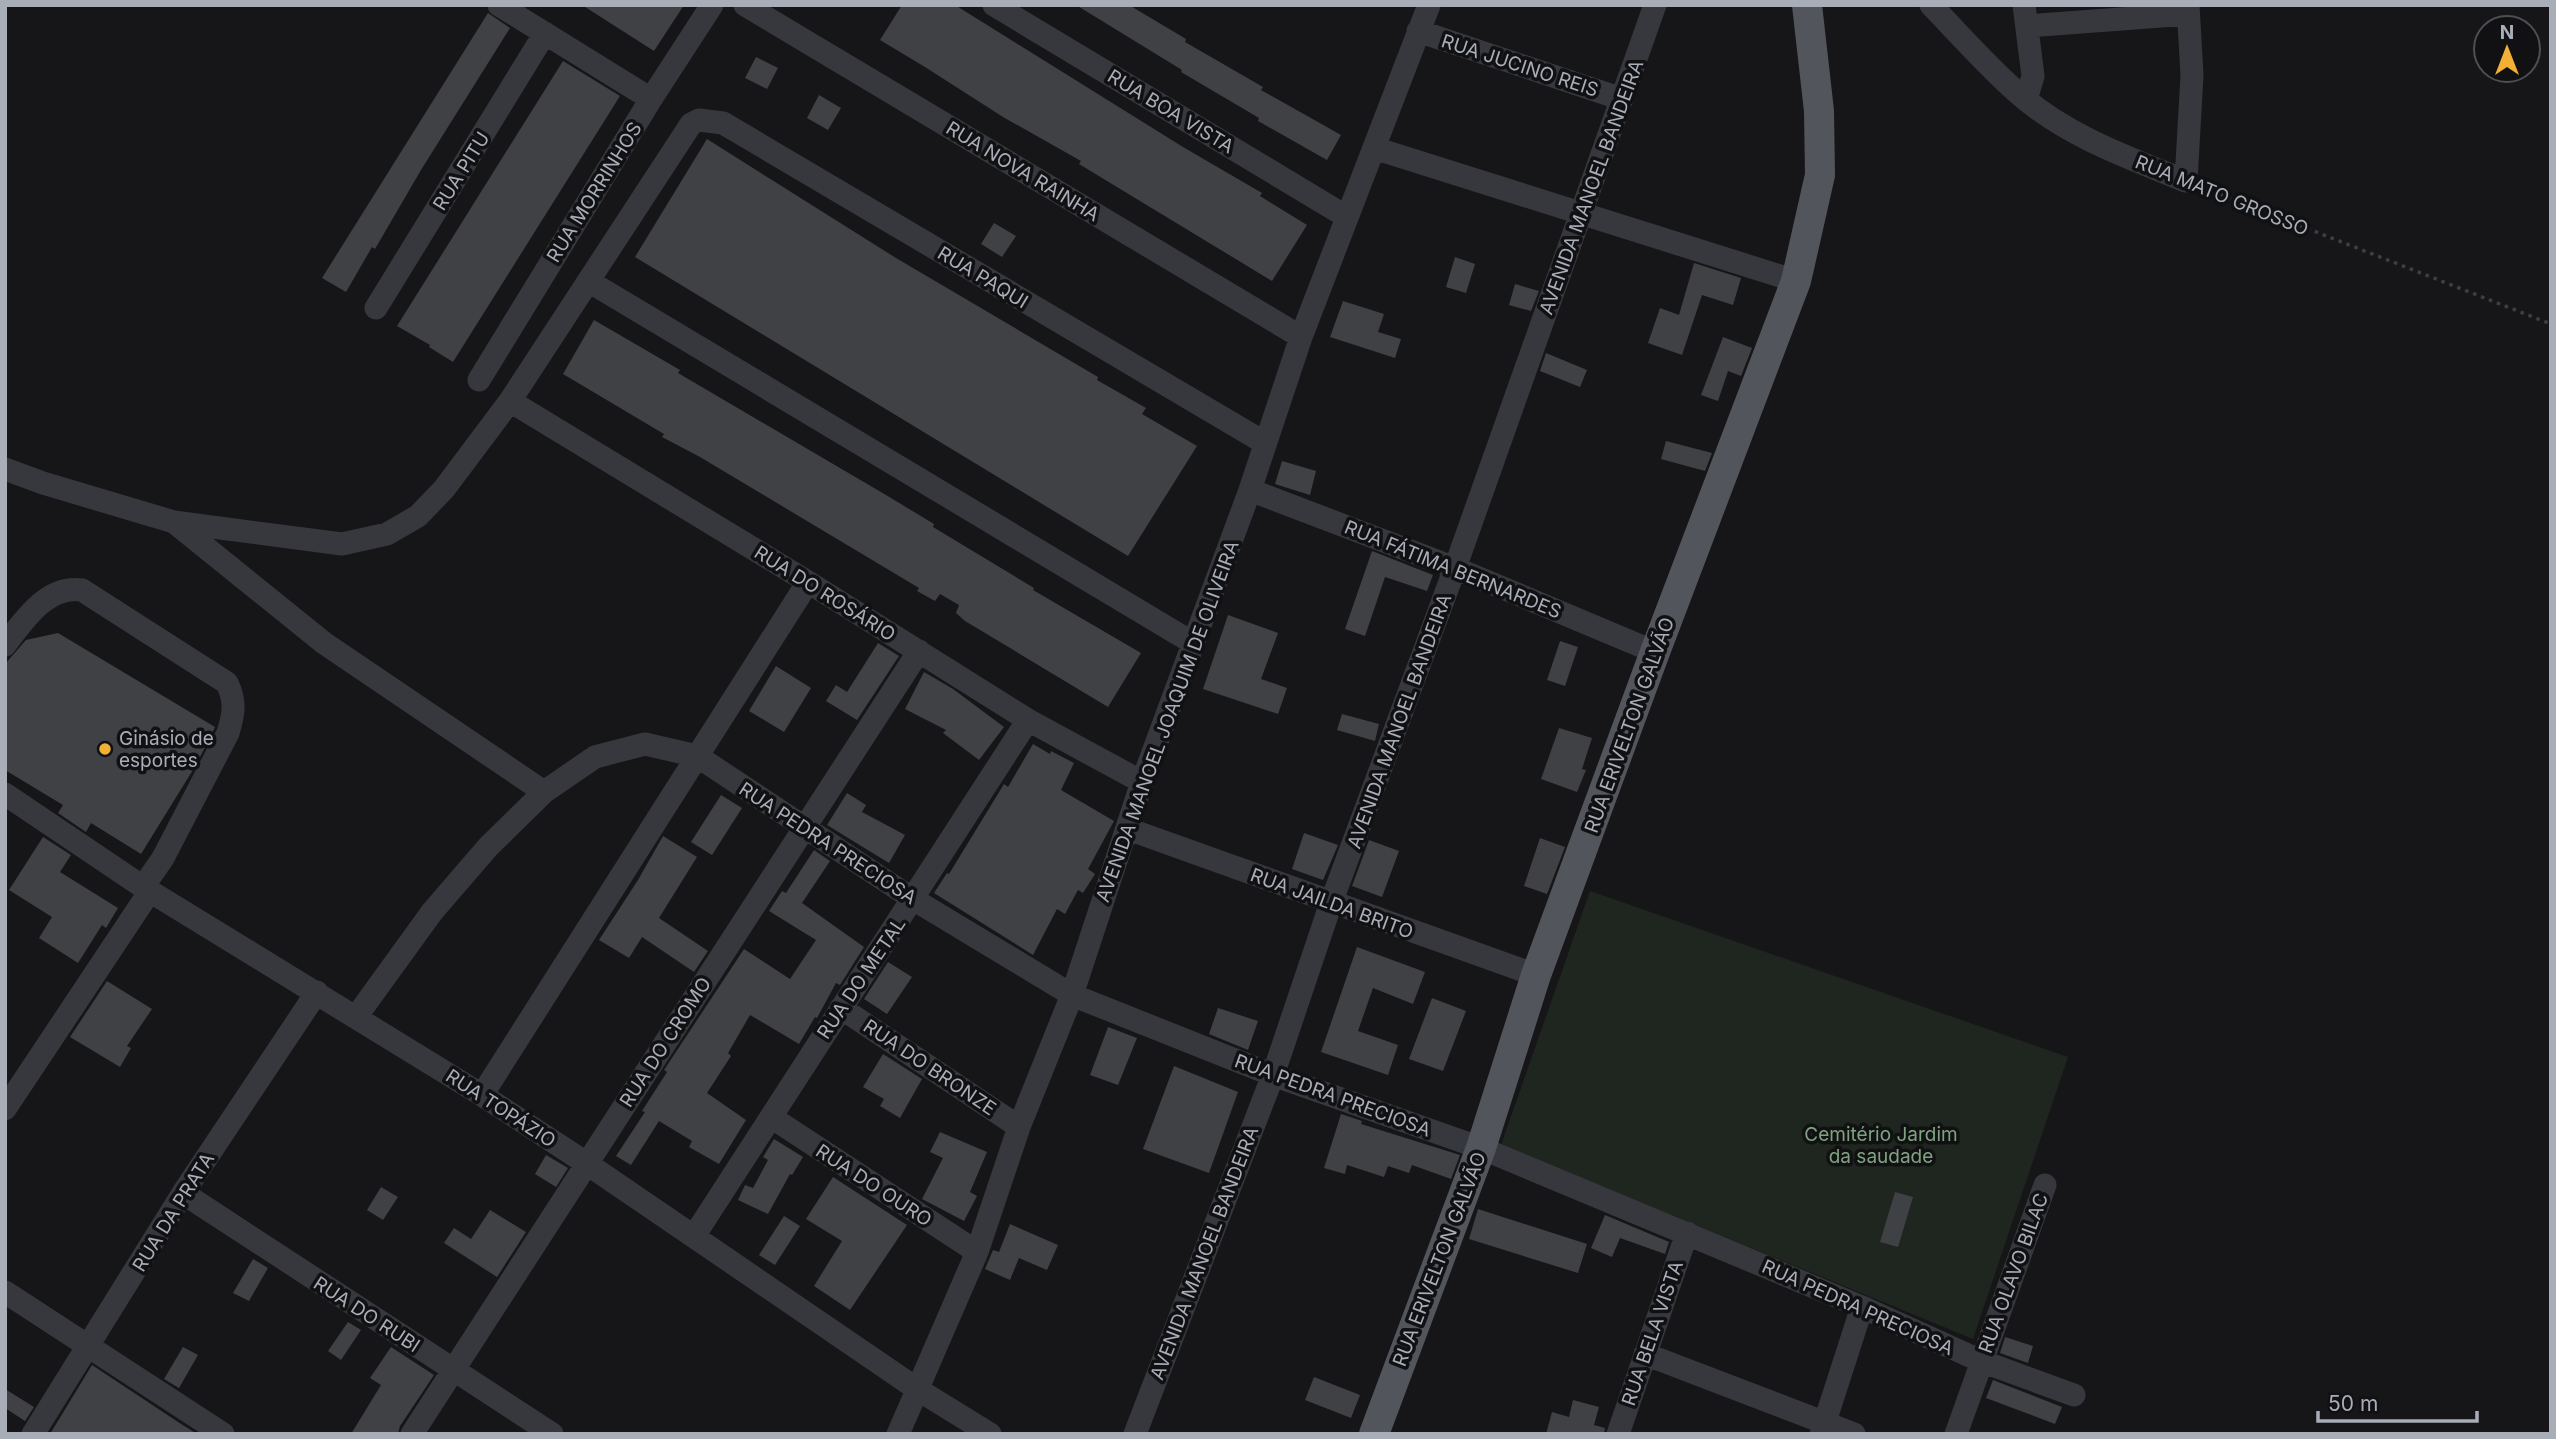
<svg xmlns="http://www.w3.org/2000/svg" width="2556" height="1439" font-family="Inter,sans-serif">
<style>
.green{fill:#1e261f}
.building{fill:#404145}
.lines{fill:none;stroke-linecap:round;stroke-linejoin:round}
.path{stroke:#3d3f44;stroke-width:3.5;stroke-dasharray:3.5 5;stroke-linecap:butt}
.minor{stroke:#37383d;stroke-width:23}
.major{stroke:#53555c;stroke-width:30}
.poi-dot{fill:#f2b134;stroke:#111113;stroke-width:2.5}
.labels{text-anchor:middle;stroke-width:7;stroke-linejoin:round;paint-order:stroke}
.street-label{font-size:19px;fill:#a8adb8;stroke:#111113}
.poi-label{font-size:19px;fill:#a8adb8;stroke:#111113;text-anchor:start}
.park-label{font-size:19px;fill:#7fa381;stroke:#111113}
</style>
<rect width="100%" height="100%" fill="#161618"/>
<path class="green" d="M 1590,891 L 2068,1057 L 1973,1339 L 1501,1145 Z"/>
<path class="building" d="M 582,5 L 684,5 L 654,51 Z
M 902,5 L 955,5 L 1183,147 L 1262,193 L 1260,196 L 1307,225 L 1272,281 L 1079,164 L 1081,161 L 1003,117 L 925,67 L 880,40 Z
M 1076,5 L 1129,5 L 1186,39 L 1185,42 L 1263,87 L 1261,90 L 1341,135 L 1327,160 L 1258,121 L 1259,118 L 1181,72 L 1182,70 Z
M 488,13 L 510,28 L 421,170 L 375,249 L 372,247 L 346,292 L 322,278 Z
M 756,57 L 778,68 L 767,89 L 745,78 Z
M 563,61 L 620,96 L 453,362 L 429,347 L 430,345 L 397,326 Z
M 819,95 L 841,108 L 828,130 L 807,118 Z
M 707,139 L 896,258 L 1098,377 L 1097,380 L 1146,408 L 1142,414 L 1197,446 L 1128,556 L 635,257 Z
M 994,223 L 1016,236 L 1002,257 L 981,244 Z
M 1455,257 L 1475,264 L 1466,293 L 1446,287 Z
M 1694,263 L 1741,278 L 1733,305 L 1702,295 L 1682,355 L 1648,343 L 1660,308 L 1679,315 Z
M 1515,284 L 1539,291 L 1531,311 L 1509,305 Z
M 1343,301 L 1384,314 L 1378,332 L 1401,339 L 1395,358 L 1330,337 Z
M 594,320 L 680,370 L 678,373 L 886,495 L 934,524 L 933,527 L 1034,588 L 1033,590 L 1141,653 L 1108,707 L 965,621 L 956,613 L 959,605 L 940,594 L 935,601 L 917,591 L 919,588 L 700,457 L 662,437 L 664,434 L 563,374 Z
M 1723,337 L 1752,348 L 1741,376 L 1728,371 L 1718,401 L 1701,395 Z
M 1546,353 L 1587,370 L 1580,387 L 1540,371 Z
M 1666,441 L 1712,453 L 1705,471 L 1661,459 Z
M 1282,461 L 1316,471 L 1310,495 L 1275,484 Z
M 1372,551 L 1433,575 L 1427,591 L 1385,577 L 1365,636 L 1345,629 Z
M 1228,615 L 1278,633 L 1261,679 L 1287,688 L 1278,714 L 1203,689 Z
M 58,633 L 215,727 L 196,765 L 141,854 L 91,823 L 86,832 L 58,813 L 63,805 L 5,770 L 5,664 L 26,640 Z
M 1560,641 L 1578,647 L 1565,686 L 1547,680 Z
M 878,643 L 899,656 L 857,720 L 826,701 L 836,685 L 847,692 Z
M 776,666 L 811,688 L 784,732 L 749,711 Z
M 924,672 L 953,689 L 1004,727 L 979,760 L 943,733 L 946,730 L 905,709 Z
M 1342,714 L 1379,724 L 1375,741 L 1337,730 Z
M 1559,728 L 1592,738 L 1582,769 L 1586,770 L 1577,792 L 1541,779 Z
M 1033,744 L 1050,754 L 1051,751 L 1074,763 L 1061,790 L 1114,821 L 1088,869 L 1095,874 L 1083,893 L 1078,890 L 1065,914 L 1057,909 L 1033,955 L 934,893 L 947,873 L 949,874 L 1004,784 L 1008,787 Z
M 847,793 L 866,805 L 862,812 L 905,835 L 889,863 L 827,825 Z
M 721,795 L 742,808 L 712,855 L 691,842 Z
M 1304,833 L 1338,845 L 1323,880 L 1292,869 Z
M 663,836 L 697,857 L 659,918 L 708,951 L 694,972 L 642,937 L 629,958 L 599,940 L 638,880 Z
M 43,837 L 71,855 L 60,872 L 118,908 L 106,928 L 102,925 L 78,963 L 39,938 L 52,917 L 9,890 Z
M 1540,838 L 1565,847 L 1547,894 L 1524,886 Z
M 1369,840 L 1399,851 L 1382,897 L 1352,886 Z
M 814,850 L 830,861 L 802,903 L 864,947 L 840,985 L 836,983 L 817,1018 L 815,1017 L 799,1044 L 750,1015 L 728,1053 L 731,1056 L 707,1093 L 746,1120 L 719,1164 L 689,1147 L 692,1141 L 659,1121 L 631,1165 L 616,1156 L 645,1112 L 642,1111 L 667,1072 L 664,1070 L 744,949 L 790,979 L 816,940 L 769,911 L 782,891 L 786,893 Z
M 1357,947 L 1425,972 L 1413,1004 L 1373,988 L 1358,1031 L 1398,1045 L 1388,1075 L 1321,1052 Z
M 888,962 L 912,977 L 887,1014 L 864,999 Z
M 107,981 L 152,1009 L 127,1046 L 131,1048 L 120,1067 L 70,1037 Z
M 1432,998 L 1466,1011 L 1443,1071 L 1409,1059 Z
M 1218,1008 L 1258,1021 L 1248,1050 L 1209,1034 Z
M 1108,1027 L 1137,1038 L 1118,1085 L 1090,1075 Z
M 883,1054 L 922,1079 L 900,1118 L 880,1106 L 884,1099 L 863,1087 Z
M 1174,1066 L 1238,1092 L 1209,1173 L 1143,1149 Z
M 1341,1114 L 1362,1121 L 1361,1124 L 1460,1155 L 1451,1179 L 1412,1165 L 1409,1173 L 1388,1166 L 1384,1177 L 1347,1165 L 1345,1174 L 1324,1168 Z
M 940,1132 L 987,1152 L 970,1192 L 977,1196 L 964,1221 L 922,1199 L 943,1158 L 930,1152 Z
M 774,1139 L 803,1157 L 792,1175 L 790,1174 L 768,1214 L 738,1200 L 745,1185 L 753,1188 L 768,1160 L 763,1157 Z
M 546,1155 L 568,1168 L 556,1187 L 535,1174 Z
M 833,1177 L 907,1225 L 850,1310 L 814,1286 L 842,1241 L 806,1219 Z
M 381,1187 L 398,1197 L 383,1220 L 367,1210 Z
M 1895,1192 L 1913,1197 L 1898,1247 L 1880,1242 Z
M 1478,1209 L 1587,1244 L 1578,1273 L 1469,1239 Z
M 490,1210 L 526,1232 L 497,1277 L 444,1243 L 454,1228 L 471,1239 Z
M 1605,1215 L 1669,1242 L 1665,1254 L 1620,1238 L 1612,1257 L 1591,1248 Z
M 784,1216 L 800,1226 L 775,1265 L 759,1255 Z
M 1010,1224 L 1058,1245 L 1047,1270 L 1019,1258 L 1010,1280 L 985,1269 L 993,1250 L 999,1252 Z
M 253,1259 L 268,1268 L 249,1301 L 233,1293 Z
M 348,1322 L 361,1330 L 341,1360 L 328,1351 Z
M 2005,1337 L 2033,1346 L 2028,1363 L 2000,1353 Z
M 183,1347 L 198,1355 L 179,1388 L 164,1379 Z
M 391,1347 L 434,1375 L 400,1426 L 398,1434 L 351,1434 L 381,1385 L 370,1378 Z
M 92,1365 L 178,1422 L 197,1434 L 50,1434 Z
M 1314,1377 L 1360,1395 L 1351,1418 L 1305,1400 Z
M 1993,1380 L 2062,1407 L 2055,1424 L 1986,1398 Z
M 5,1389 L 34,1407 L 25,1421 L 5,1408 Z
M 1573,1400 L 1599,1407 L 1594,1425 L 1605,1428 L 1604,1434 L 1546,1434 L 1552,1412 L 1569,1417 Z"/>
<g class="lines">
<path class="path" d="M 2204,188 L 2551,324"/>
<path class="minor" d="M 499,5 L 651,99
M 745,5 L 1301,337
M 994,5 L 1347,217
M 1931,5 C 1960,35 1988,67 2019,94 C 2067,136 2127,157 2186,181 L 2192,75 L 2188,5
M 2024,5 L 2033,76 L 2026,100
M 2027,26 L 2188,14
M 1418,31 L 1622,99
M 1374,148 L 1796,281
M 590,282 L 1193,643
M 376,308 L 545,33
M 479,380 L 651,99 L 712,5
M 510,401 L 808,582 L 1028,720 L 1142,782
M 5,469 L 43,483 L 174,522 L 342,544 L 387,534 L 418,516 L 444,489 L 510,401 L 691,124 L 699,120 L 723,123 L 1265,443
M 1250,490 L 1455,568 L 1655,652
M 174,522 L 324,643 L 544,792
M 5,645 C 24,620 47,585 82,590 L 227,683 C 236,702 234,713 228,733 L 163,858 L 143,887
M 5,794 L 143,887 L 482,1095 L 586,1163 L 917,1389 L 990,1434
M 1128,829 L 1536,975
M 841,1008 L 1019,1127
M 356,1017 L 432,912 L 488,847 L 544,792 L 595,757 L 645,744 L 697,756 L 913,899 L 1072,995 L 1273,1075 L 1481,1148 L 1862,1307 L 1981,1361 L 2074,1395
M 482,1095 L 808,582
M 5,1109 L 150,891
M 771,1117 L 977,1252
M 183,1193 L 552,1434
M 694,1236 L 1028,720
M 5,1292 L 223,1434
M 1645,1354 L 1854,1434
M 33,1434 L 183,1193 L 317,992
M 412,1434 L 919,651
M 898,1434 L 977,1252 L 1019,1127 L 1072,995 L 1142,782 L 1250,490 L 1301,337 L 1429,5
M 1135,1434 L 1273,1075 L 1331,903 L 1455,568 L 1655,5
M 1618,1434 L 1687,1233
M 1821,1434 L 1862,1307
M 1956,1434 L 2045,1185"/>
<path class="major" d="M 1374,1434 L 1481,1148 L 1536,975 L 1655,652 L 1796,281 L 1820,175 L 1819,111 L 1807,5"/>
</g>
<circle class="poi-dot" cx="105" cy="749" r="7"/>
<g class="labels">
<g class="street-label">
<text transform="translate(1520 65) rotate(18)" y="7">RUA JUCINO REIS</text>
<text transform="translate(1171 111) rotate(31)" y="7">RUA BOA VISTA</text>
<text transform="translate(461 171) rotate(-58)" y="7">RUA PITU</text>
<text transform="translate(1023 171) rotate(31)" y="7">RUA NOVA RAINHA</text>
<text transform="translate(1591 187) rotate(-70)" y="7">AVENIDA MANOEL BANDEIRA</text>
<text transform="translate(594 192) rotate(-58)" y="7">RUA MORRINHOS</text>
<text transform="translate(2222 195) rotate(22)" y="7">RUA MATO GROSSO</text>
<text transform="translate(983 277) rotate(31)" y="7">RUA PAQUI</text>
<text transform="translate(1453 569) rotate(22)" y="7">RUA FÁTIMA BERNARDES</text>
<text transform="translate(825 593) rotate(32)" y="7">RUA DO ROSÁRIO</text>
<text transform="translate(1167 721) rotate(-70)" y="7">AVENIDA MANOEL JOAQUIM DE OLIVEIRA</text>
<text transform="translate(1399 721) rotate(-70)" y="7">AVENIDA MANOEL BANDEIRA</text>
<text transform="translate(1629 725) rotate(-70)" y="7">RUA ERIVELTON GALVÃO</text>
<text transform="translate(828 843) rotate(33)" y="7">RUA PEDRA PRECIOSA</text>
<text transform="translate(1332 903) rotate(20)" y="7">RUA JAILDA BRITO</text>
<text transform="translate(861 978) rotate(-56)" y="7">RUA DO METAL</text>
<text transform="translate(665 1042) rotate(-57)" y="7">RUA DO CROMO</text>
<text transform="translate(930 1067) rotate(34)" y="7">RUA DO BRONZE</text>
<text transform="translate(1333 1095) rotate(20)" y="7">RUA PEDRA PRECIOSA</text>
<text transform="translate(501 1108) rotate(33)" y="7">RUA TOPÁZIO</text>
<text transform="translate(874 1185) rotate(33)" y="7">RUA DO OURO</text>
<text transform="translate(173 1212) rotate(-58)" y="7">RUA DA PRATA</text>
<text transform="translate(1204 1253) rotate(-69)" y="7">AVENIDA MANOEL BANDEIRA</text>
<text transform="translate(1439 1259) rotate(-69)" y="7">RUA ERIVELTON GALVÃO</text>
<text transform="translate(2013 1273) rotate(-70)" y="7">RUA OLAVO BILAC</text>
<text transform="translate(1858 1307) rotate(24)" y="7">RUA PEDRA PRECIOSA</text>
<text transform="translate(367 1314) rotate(33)" y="7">RUA DO RUBI</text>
<text transform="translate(1652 1333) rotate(-71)" y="7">RUA BELA VISTA</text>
</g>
<g class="poi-label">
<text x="119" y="745">Ginásio de<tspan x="119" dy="22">esportes</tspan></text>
</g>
<g class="park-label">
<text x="1881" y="1141">Cemitério Jardim<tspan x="1881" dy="22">da saudade</tspan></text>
</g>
</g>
<rect width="2556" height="1439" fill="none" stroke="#a8adb8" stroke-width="14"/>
<g transform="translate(2507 49)"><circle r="33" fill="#111113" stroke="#4d4f55" stroke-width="2"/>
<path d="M0-5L12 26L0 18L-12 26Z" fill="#f2b134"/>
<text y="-10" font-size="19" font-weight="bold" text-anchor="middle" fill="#a8adb8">N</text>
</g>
<path d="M2318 1411v10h159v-10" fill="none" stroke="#a8adb8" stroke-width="3.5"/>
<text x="2328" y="1411" font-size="21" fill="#a8adb8" stroke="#111113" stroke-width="5" paint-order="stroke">50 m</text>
</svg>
